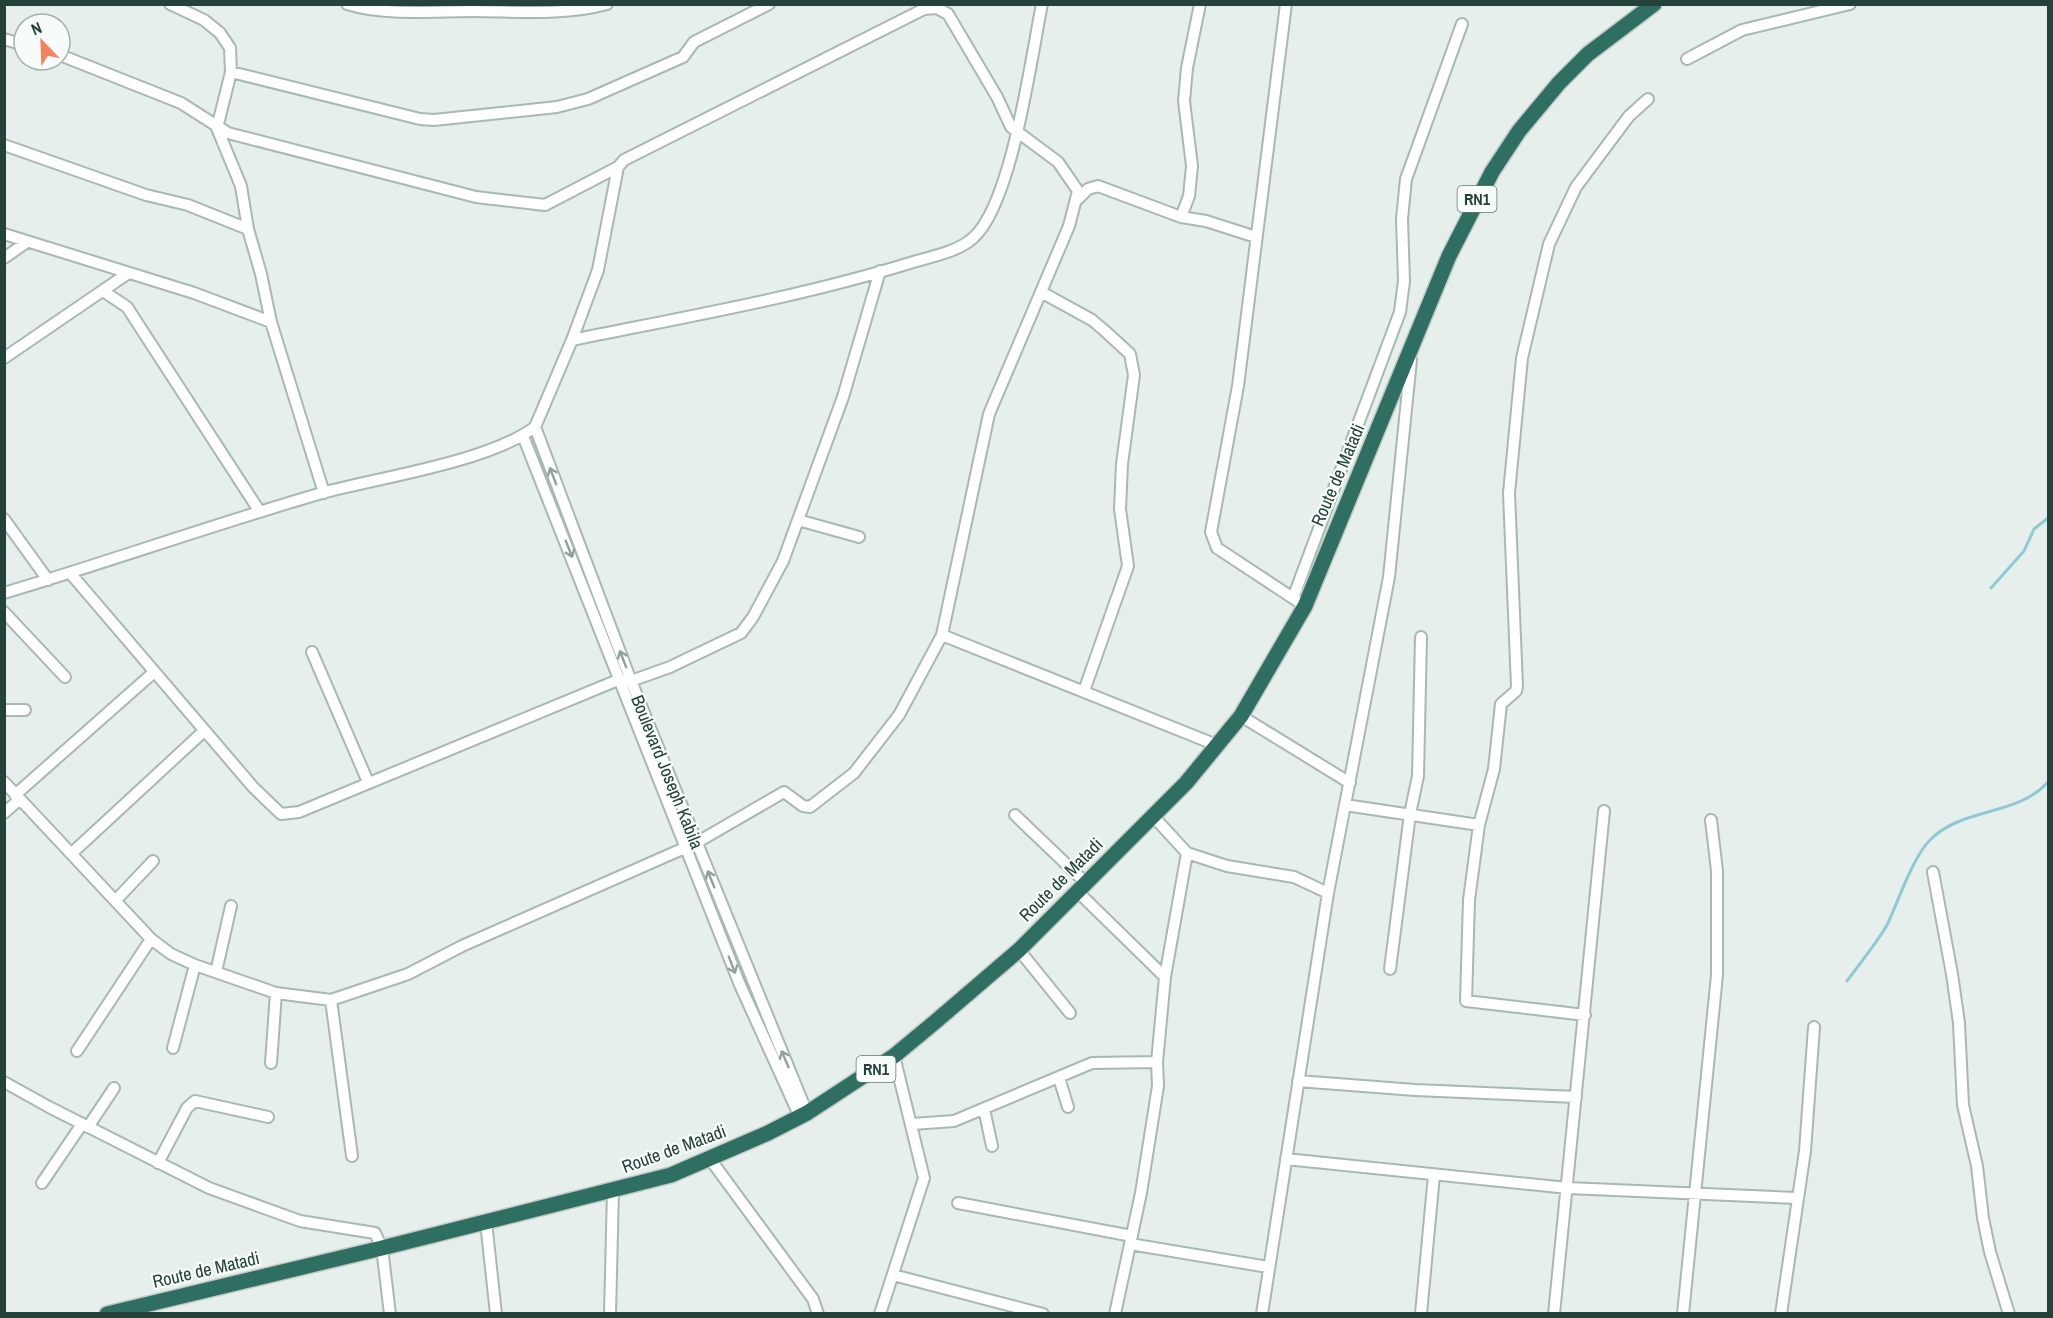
<svg xmlns="http://www.w3.org/2000/svg" width="2053" height="1318" font-family="'Archivo Narrow',sans-serif">
<style>
.lines{fill:none;stroke-linecap:round;stroke-linejoin:round}
.stream{stroke:#8ec9d4;stroke-width:3}
.minor-casing{stroke:#a8b8b2;stroke-width:14}
.highway-casing{stroke:#c2cac8;stroke-width:18}
.minor{stroke:#fff;stroke-width:10}
.highway{stroke:#2f6f62;stroke-width:15}
.oneway{stroke:#92a09c}
.labels{text-anchor:middle;stroke-width:4.5;stroke-linejoin:round;paint-order:stroke}
.shield{fill:#f7fbf9;stroke:#637a73;stroke-width:1.5}
.shield-label{font-size:16px;font-weight:bold;fill:#24423a}
.street-label{font-size:18px;fill:#24423a;stroke:#f7fbf9}
</style>
<rect width="100%" height="100%" fill="#e6efeb"/>
<g class="lines">
<path class="stream" d="M 1991,588 L 2024,551 L 2034,529 L 2048,518
M 1847,981 C 1860,963 1876,944 1887,925 C 1898,902 1913,856 1931,839 C 1964,807 2018,816 2048,782"/>
<g class="minor-casing">
<path id="minor" d="M 170,4 L 204,20 L 220,33 L 230,48 L 231,72 L 217,128 L 241,186 L 248,229 L 261,274 L 271,322 L 324,493
M 347,4 C 386,16 432,11 472,11 C 516,11 563,16 607,4
M 1286,4 L 1238,386 L 1211,532 L 1217,548 L 1305,606
M 4,39 L 24,45
M 60,55 L 181,103 L 228,133 L 476,197 L 545,205 L 618,167
M 1687,59 L 1742,30 L 1850,4
M 231,72 L 420,119 L 434,120 L 557,107 L 588,99 L 683,57 L 694,42 L 769,4
M 4,145 L 146,195 L 188,205 L 248,229
M 1078,199 L 1088,189 L 1098,186 L 1181,217 L 1189,196 L 1192,166 L 1184,101 L 1187,68 L 1200,4
M 1181,217 L 1206,221 L 1256,237
M 4,234 L 194,293 L 271,322
M 4,258 L 27,242
M 103,291 L 127,307 L 260,512
M 1041,292 L 1092,320 L 1105,331 L 1130,354 L 1134,375 L 1122,464 L 1120,509 L 1128,566 L 1084,691
M 572,340 C 685,317 800,297 910,263 C 929,257 958,252 973,238 C 1012,204 1031,58 1042,4
M 4,358 L 127,274
M 535,427 L 631,681 L 807,1113
M 523,436 L 740,985 L 800,1117
M 4,519 L 48,580
M 798,520 L 859,537
M 71,574 L 253,787 L 281,814 L 299,812 L 618,680 L 631,681 L 670,667 L 741,633 L 753,617 L 783,561 L 843,397 L 880,271
M 4,593 C 111,561 215,524 322,493 C 381,477 488,462 535,427 L 572,340 L 598,270 L 618,167 L 624,160 L 924,9 L 937,8 L 948,14 L 997,97 L 1011,127 L 1058,162 L 1078,191 L 1069,226 L 989,414 L 942,635 L 899,715 L 854,773 L 810,807 L 803,806 L 784,792 L 696,843 L 462,946 L 408,974 L 331,1000 L 276,993 L 195,965 L 171,954 L 151,939 L 4,782
M 1293,598 L 1400,312 L 1404,281 L 1402,219 L 1406,179 L 1462,24
M 4,612 L 65,677
M 942,635 L 1219,746
M 312,652 L 368,782
M 4,710 L 25,710
M 1241,716 L 1350,783
M 15,795 L 153,673
M 1345,805 L 1479,825
M 4,813 L 20,799
M 1015,815 L 1086,883
M 1153,816 L 1187,853 L 1227,866 L 1294,877 L 1328,893
M 72,853 L 204,731
M 1933,872 L 1952,974 L 1959,1023 L 1963,1105 L 1977,1166 L 1983,1218 L 1990,1252 L 2009,1314
M 1077,891 L 1165,977
M 116,900 L 153,861
M 1019,950 L 1070,1013
M 1390,969 L 1410,814 L 1418,776 L 1421,637
M 216,972 L 231,906
M 331,1000 L 352,1156
M 1585,1015 L 1466,1001 L 1469,900 L 1479,825 L 1494,769 L 1501,704 L 1516,691 L 1517,686 L 1509,493 L 1522,358 L 1549,244 L 1576,187 L 1629,116 L 1648,99
M 173,1048 L 195,965
M 77,1051 L 151,939
M 271,1063 L 276,993
M 1059,1078 L 1068,1107
M 1298,1081 L 1415,1090 L 1576,1097
M 4,1082 L 49,1107 L 209,1188 L 300,1221 L 375,1233 L 382,1248 L 390,1314
M 984,1109 L 992,1146
M 912,1124 L 954,1121 L 1092,1063 L 1157,1062
M 88,1127 L 114,1088
M 710,1159 L 813,1299 L 818,1314
M 1286,1159 L 1568,1188 L 1797,1198
M 158,1163 L 187,1108 L 195,1101 L 268,1117
M 42,1183 L 82,1124
M 958,1203 L 1132,1236
M 486,1222 L 496,1314
M 1130,1244 L 1268,1267
M 893,1275 L 1043,1314
M 610,1314 L 613,1191
M 880,1314 L 924,1178 L 894,1056
M 1115,1314 L 1141,1193 L 1158,1086 L 1157,1062 L 1165,977 L 1187,853
M 1262,1314 L 1328,893 L 1389,577 L 1411,360
M 1421,1314 L 1434,1175
M 1554,1314 L 1604,811
M 1683,1314 L 1717,975 L 1717,871 L 1711,820
M 1781,1314 L 1805,1151 L 1814,1027"/>
</g>
<g class="highway-casing">
<path id="highway" d="M 107,1314 L 382,1248 L 671,1175 L 768,1133 L 807,1113 L 894,1056 L 935,1022 L 1019,950 L 1186,783 L 1241,716 L 1305,606 L 1449,256 L 1492,172 L 1519,131 L 1559,83 L 1588,54 L 1654,4"/>
</g>
<use href="#minor" class="minor"/>
<use href="#highway" class="highway"/>
</g>
<defs><path id="oneway-shaft" d="M-6 0H5M1.5-3L5.5 0L1.5 3" fill="none" stroke-width="1.6" stroke-linecap="round" stroke-linejoin="round" transform="scale(1.5)"/></defs>
<g class="oneway">
<use href="#oneway-shaft" transform="translate(553 476) rotate(-111)"/>
<use href="#oneway-shaft" transform="translate(569 549) rotate(68)"/>
<use href="#oneway-shaft" transform="translate(623 659) rotate(-111)"/>
<use href="#oneway-shaft" transform="translate(711 879) rotate(-112)"/>
<use href="#oneway-shaft" transform="translate(732 965) rotate(69)"/>
<use href="#oneway-shaft" transform="translate(785 1059) rotate(-113)"/>
</g>
<g class="labels">
<g class="shield">
<rect x="1457.5" y="186" width="39" height="26" rx="4.5"/>
<rect x="856.5" y="1056" width="39" height="26" rx="4.5"/>
</g>
<g class="shield-label">
<text x="1477" y="205">RN1</text>
<text x="876" y="1075">RN1</text>
</g>
<g class="street-label">
<text transform="translate(1338 475) rotate(-67)" y="6">Route de Matadi</text>
<text transform="translate(667 772) rotate(68)" y="6">Boulevard Joseph Kabila</text>
<text transform="translate(1061 880) rotate(-45)" y="6">Route de Matadi</text>
<text transform="translate(674 1149) rotate(-20)" y="6">Route de Matadi</text>
<text transform="translate(206 1270) rotate(-13)" y="6">Route de Matadi</text>
</g>
</g>
<rect width="2053" height="1318" fill="none" stroke="#24423a" stroke-width="12"/>
<g transform="translate(42 42) rotate(337)"><circle r="28" fill="#f7fbf9" stroke="#a3b1ad" stroke-width="1.5"/>
<path d="M0-4.5L10 22L0 15L-10 22Z" fill="#f4845f"/>
<text y="-9" font-size="16" font-weight="bold" text-anchor="middle" fill="#24423a">N</text>
</g>
</svg>
